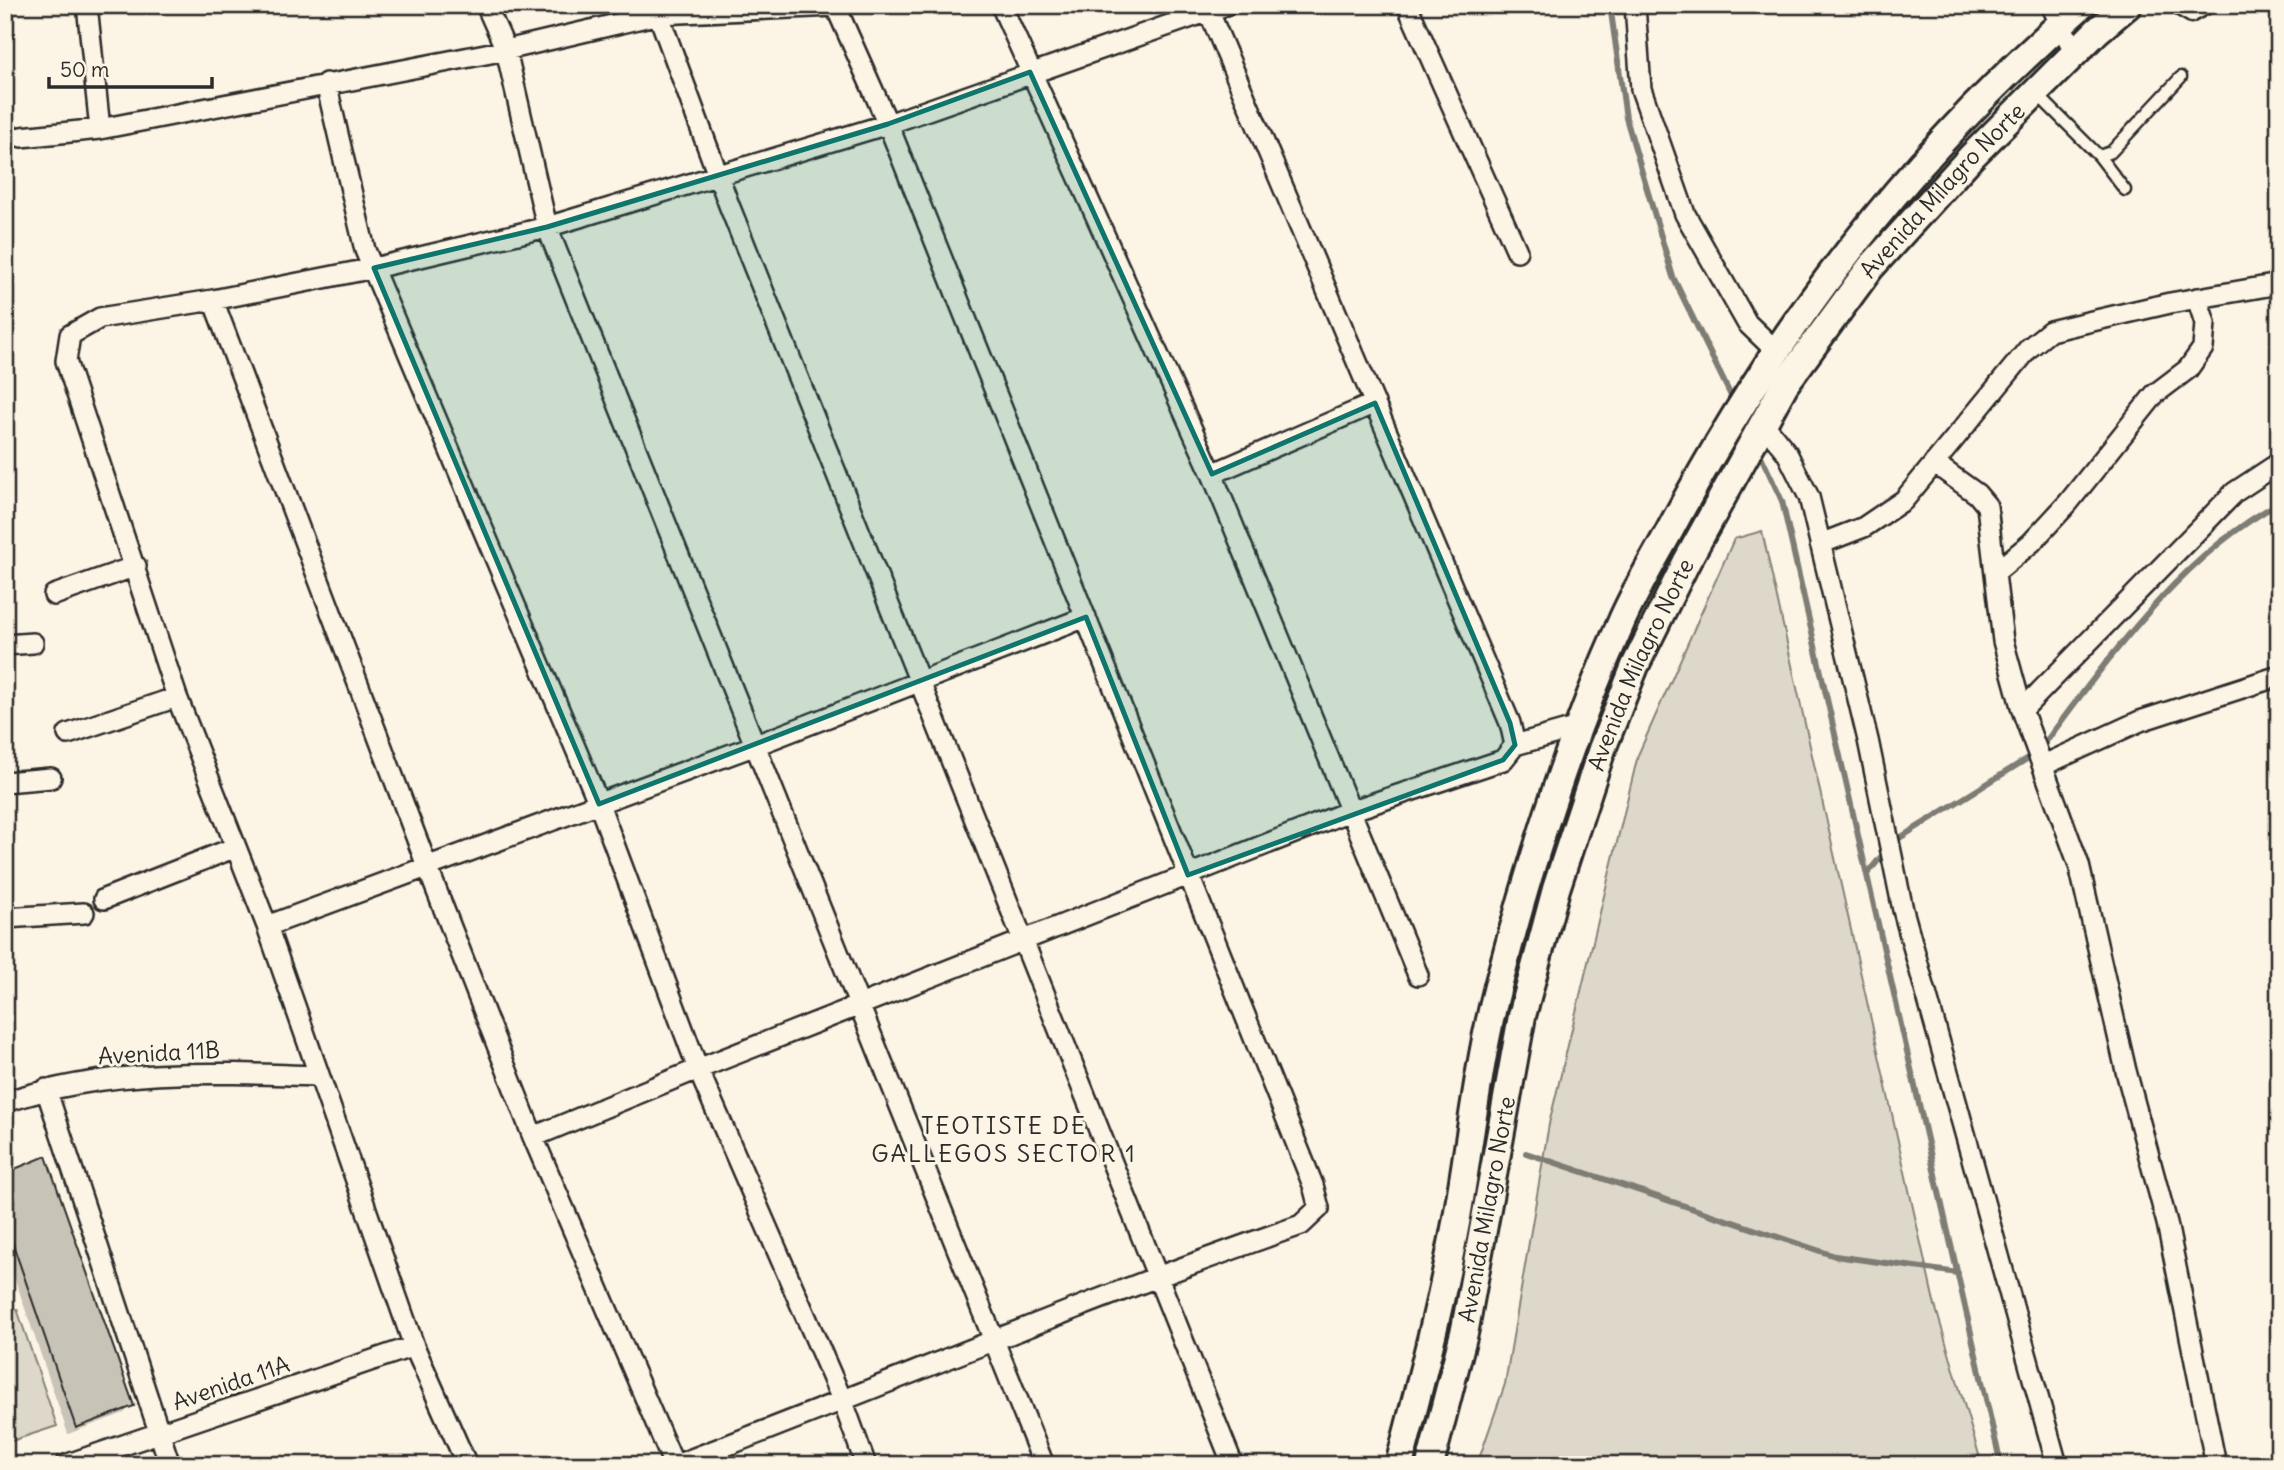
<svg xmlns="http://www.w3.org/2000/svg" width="2284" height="1470" font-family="Delius,sans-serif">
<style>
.green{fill:#ded8ca;stroke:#84827a;stroke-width:2}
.shadow{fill:#0003}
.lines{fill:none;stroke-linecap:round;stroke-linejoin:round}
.stream{stroke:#7d7b74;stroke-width:6}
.building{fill:#c8c3b7;stroke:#2b2b2b;stroke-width:2}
.service-casing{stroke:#2b2b2b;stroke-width:15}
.minor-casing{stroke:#2b2b2b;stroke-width:24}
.secondary-casing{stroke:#2b2b2b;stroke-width:32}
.service{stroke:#fcf5e5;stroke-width:10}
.minor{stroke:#fcf5e5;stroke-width:19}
.secondary{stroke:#fcf5e5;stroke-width:26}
.marked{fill:#0f766e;fill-opacity:0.2;stroke:#0f766e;stroke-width:5;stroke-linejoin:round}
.labels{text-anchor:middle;stroke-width:6;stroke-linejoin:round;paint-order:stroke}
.street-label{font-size:23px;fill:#2b2b2b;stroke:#fcf5e5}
.neighbourhood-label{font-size:24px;letter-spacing:2px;fill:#2b2b2b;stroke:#fcf5e5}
</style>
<rect width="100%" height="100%" fill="#fcf5e5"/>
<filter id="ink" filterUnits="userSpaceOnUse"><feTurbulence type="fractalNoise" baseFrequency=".0143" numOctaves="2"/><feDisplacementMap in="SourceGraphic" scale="14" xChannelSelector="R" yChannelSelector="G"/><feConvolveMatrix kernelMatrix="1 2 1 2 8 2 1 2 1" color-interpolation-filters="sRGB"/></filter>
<g filter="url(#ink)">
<path class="green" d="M 1762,531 L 1934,1302 L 1982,1465 L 1477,1465 L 1505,1384 L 1549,1124 L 1638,755 L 1734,539 Z
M 17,1309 L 57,1426 L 5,1443 L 5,1313 Z"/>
<path class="shadow" d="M 5,1175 L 132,1405 L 124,1413 L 68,1434 L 5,1250 Z"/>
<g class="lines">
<path class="stream" d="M 1610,5 L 1626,118 L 1673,277 L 1732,398
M 1760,454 L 1782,501 L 2001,1465
M 2044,744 C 2111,656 2180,557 2279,503
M 1898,839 L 2030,757
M 1867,874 L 1880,858
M 1526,1153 L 1835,1256 L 1958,1273"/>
</g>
<path class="building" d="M 46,1156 L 134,1406 L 76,1428 L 5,1221 L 5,1173 Z"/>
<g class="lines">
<g class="service-casing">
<path id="service" d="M 2170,5 L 2191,17 L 2213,5
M 2036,93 L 2099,156 L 2125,190
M 2099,156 L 2111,152 L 2181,77"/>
</g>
<g class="minor-casing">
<path id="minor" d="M 87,5 L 100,129
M 486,5 L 506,50 L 547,227 L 1044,1465
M 655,5 L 729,205 L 1233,1465
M 1001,5 L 1212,474 L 1418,975
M 1206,5 L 1510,723 L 1515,745
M 1407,5 L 1517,251
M 1635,5 L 1641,89 L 1685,214 L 1747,323 L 1775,350
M 2051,5 L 2075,53
M 326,83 L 365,250 L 599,804 L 698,1069 L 843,1402 L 866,1465
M 21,137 L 100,129 L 506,50 L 659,14 L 835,6
M 213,300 L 427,866 L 533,1137 L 674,1465
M 1763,423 L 1787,453 L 1809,497 L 1868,740 L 1903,910 L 2057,1465
M 1934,463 L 1977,494 L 1987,506 L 2003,641 L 2022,710 L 2079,865 L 2126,1071 L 2167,1223 L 2216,1465
M 1212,474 L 1375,403
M 1820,544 L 1864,527 L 1904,500 L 2029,348 L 2050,331 L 2075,325 L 2170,303 L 2279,284
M 1997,571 L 2031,543 L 2068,503 L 2155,394 L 2188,369 L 2203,348 L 2205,323 L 2197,298
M 54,595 L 136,566
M 5,645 L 33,643
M 2022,710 L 2235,492 L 2279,463
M 68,734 L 177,697
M 2044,765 L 2140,721 L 2279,676
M 5,782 L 51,778
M 104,899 L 236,847
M 5,918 L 84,913
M 267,926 L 756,745 L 1086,617
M 46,1089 L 170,1465
M 5,1102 C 111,1068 208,1072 317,1076
M 533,1137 L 698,1069 L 1350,811 L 1503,760 L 1515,745 L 1578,727
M 65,1465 L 414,1346
M 467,1465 L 414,1346 L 267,926 L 177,697 L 66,361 L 70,335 L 100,318 L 213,300 L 374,268 L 547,227 L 888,124 L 1226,5
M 676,1465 C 885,1386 1090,1298 1301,1225 L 1319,1208 L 1313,1185 L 888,124 L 835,5"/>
</g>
<g class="secondary-casing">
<g id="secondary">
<path d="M 1399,1465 C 1420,1385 1441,1304 1456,1223 C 1470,1144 1478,1063 1498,986 C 1530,863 1568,741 1620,625 C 1634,592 1653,561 1670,530 C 1778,326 1908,157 2082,5"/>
<path id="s1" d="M 1430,1465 L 1465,1329 L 1522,1016 L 1556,889 L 1602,749 L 1635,666 L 1687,561 L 1785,384 L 1870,268 L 1971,157 L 2097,31 L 2128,5"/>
</g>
</g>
<use href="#service" class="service"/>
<use href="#minor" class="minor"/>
<use href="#secondary" class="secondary"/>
</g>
</g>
<path class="marked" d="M 1030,72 L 1212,474 L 1375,403 L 1510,723 L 1515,745 L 1503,760 L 1188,875 L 1086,617 L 599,804 L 374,268 L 547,227 L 888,124 Z"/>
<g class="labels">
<g class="street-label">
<text dy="8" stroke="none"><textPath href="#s1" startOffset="1396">Avenida Milagro Norte</textPath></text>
<text dy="8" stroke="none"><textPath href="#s1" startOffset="830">Avenida Milagro Norte</textPath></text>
<text transform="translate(159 1053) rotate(-3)" y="8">Avenida 11B</text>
<text dy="8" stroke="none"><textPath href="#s1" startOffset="262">Avenida Milagro Norte</textPath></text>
<text transform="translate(231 1383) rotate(-19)" y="8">Avenida 11A</text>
</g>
<g class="neighbourhood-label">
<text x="1004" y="1134">TEOTISTE DE<tspan x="1004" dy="28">GALLEGOS SECTOR 1</tspan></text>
</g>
</g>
<rect width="2284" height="1470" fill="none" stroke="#fcf5e5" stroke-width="28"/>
<rect x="14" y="14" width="2256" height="1442" fill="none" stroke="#2b2b2b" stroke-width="2.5" filter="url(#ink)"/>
<path d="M49 77v10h163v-10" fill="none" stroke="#2b2b2b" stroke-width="3.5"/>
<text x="60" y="77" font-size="21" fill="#2b2b2b" stroke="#fcf5e5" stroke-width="5" paint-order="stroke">50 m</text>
</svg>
